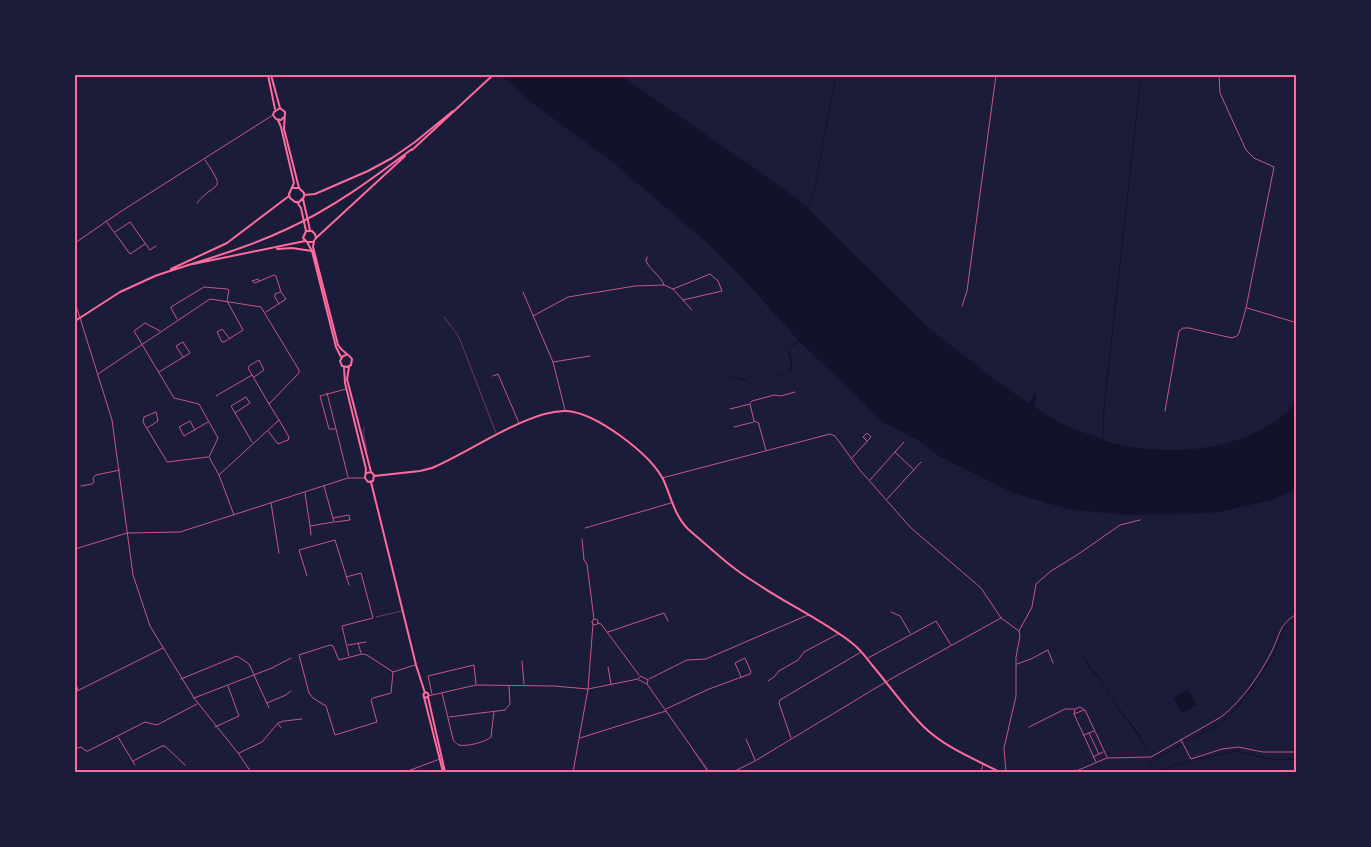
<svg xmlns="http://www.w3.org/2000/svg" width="1371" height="847" font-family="Raleway,sans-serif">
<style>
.water{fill:#12122b}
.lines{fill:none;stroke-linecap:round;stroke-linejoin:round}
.stream{stroke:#12122b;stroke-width:1}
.service{stroke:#c65784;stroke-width:0.5}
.pedestrian{stroke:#c65784;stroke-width:0.5}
.minor{stroke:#c65784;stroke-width:1}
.tertiary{stroke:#c65784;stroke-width:1}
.secondary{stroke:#ff6b9d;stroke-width:2}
.primary{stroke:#ff6b9d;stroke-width:2}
.trunk{stroke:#ff6b9d;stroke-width:2}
.neatline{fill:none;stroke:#ff6b9d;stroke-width:2}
</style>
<rect width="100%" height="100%" fill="#1b1b3a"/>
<path class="water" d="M 501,75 L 620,75 L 797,198 L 931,330 L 998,382 L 1030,404 L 1034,393 L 1037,394 L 1034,406 C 1052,421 1079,432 1102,438 L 1105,441 C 1167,458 1249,454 1296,403 L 1296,489 L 1275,499 L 1220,512 L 1190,514 L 1125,515 L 1068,509 L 1016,494 L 939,456 L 916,439 L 883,422 L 800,342 L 790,347 C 789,353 792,356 792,361 C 793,364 791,367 792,371 L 789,372 L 750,383 C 740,378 728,377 717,374 L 744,379 L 751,383 L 790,371 L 791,361 C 785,350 791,346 798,340 L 746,282 L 711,246 L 611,161 L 535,105 Z
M 1077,646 L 1089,665 L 1100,678 L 1112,699 L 1140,735 L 1148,756 L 1139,737 L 1112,700 L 1101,681 L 1088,666 Z
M 1188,689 L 1197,705 L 1182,713 L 1173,698 Z"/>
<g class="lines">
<path class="stream" d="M 806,208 L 813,197 L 836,75
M 1103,440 L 1104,406 L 1141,75
M 1185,742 L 1220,724 L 1236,708 L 1252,688 L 1270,661 L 1285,626 L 1296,618
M 1150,765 L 1149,762 L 1181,745
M 1154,772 L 1181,763 L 1236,751 L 1275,760 L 1296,759"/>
<path class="service" d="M 444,317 L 459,337 L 496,433
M 376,617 L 402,611
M 693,750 L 708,772"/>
<path class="pedestrian" d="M 365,427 L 363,431 L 367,451"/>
<path class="minor" d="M 197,203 C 215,180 228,194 205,160
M 106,221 L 130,254 L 145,244
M 115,232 L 130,222 L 150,250 L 156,246
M 259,281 L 258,279 L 252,281 L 255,283 L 274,275 L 276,276 L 281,292 L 286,299 L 266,312
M 664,285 L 673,289 L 692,310
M 673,289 L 710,274 L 718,281 L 722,291 L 683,300
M 523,292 L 553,362 L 565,410
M 279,304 L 275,297 L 275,294 L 280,292
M 962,306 L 967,291 L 996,75
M 1247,308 L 1294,322
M 533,316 L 568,297 L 635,286 L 664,285 C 661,276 650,270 646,261 L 647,257
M 177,319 L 171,308 L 171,307 L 204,287 L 227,289 L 229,290 L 227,301 L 243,330 L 224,342 L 222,342 L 217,332 L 222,329 L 230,339
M 160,331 L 145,323 L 134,331 L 174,398 L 199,404 L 218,438 L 209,457 L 219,475 L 234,515
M 553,362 L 590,356
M 159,372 L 190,353 L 183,342 L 176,346 L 183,357
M 98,374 L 210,299 L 261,307 L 299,370 L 299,373 L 269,404 L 279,420 L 219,475
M 493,376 L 498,374 L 519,423
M 254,377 L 264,370 L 259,360 L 249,366 L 248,368 L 269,404
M 327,393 L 348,477
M 216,396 L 252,375
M 750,403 L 752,401 L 774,395 L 781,396 L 795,392
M 730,409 L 750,404 L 754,421 L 759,423 L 759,425 L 766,450
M 1165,411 L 1179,331 L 1183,328 L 1189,328 L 1232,338 L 1237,336 L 1239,333 L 1246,308 L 1274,167 L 1254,158 L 1246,150 L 1220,93 L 1219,75
M 235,413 L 250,403 L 246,397 L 231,406 L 252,442
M 734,427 L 754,422
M 147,428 L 158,421 L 156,412 L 144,417 L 143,422 L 166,460 L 167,462 L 208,457
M 335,429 L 329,429 L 320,396 L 346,389
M 195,430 L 190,421 L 179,427 L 184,436 L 208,422
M 268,431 L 278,444 L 288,440 L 289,437 L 279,420
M 895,452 L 914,470
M 851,459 L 871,437 L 867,433 L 863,437 L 867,441
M 870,480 L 904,442
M 81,486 L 92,484 L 94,482 L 93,478 L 96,475 L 120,470
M 305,493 L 310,526 L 334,522 L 324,486
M 887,499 L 921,462
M 271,503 L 279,553
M 333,518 L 349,515 L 350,520 L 335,522
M 310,526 L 311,535
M 585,528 L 671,503
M 582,539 L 584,560 L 587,564 L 594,619
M 307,576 L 299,550 L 335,540 L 349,585
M 346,577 L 361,573 L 373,618 L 342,626 L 349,656
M 891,612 L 900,616 L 910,633
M 1019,631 L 1032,607 L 1036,584 L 1051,571 L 1077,555 L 1120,525 L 1140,520
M 608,632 L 664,613 L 668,621
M 358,643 L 361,653
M 348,645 L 366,642
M 868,658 L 936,621 L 951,645
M 522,661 L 524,684
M 1017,664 L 1031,659 L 1048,650 L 1053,663
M 608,667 L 611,684
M 393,672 L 391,693 L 373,698 L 371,700 L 377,722 L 335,735 L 326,706 L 313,698 L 309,693 L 299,655 L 330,645 L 333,646 L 339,660 L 362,654 L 367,655 L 393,672 L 415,665
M 181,679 L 237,656 L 249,664 L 269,708
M 649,679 L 687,660 L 706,659 L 808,615
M 75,681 L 78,690
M 768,681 L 774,677 L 779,671 L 798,660 L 804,652 L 838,634
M 75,692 L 163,648
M 442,693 L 453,739 C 455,742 455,743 459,745 C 466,747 486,742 491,737 L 494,711
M 432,694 L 428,676 L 474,665 L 476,684
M 194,698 L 272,668 L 291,658
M 267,703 L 286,695 L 291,691
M 666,709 L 709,689 L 750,674 L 751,672 L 745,658 L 735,663 L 741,677
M 1074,714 L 1084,710
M 449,717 L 505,710 L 510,704 L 509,686
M 278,724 L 281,728
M 215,727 L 239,716 L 228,686
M 1029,727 L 1065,709 L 1074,709
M 1089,733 L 1099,754
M 1084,735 L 1094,731
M 118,737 L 135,765
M 580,738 L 666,711
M 791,738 L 779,703 L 780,700 L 861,652
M 746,739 L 755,760
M 1181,740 L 1191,759 L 1222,749 L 1238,747 L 1263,752 L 1296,752
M 75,749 L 81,747 L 86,751 L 88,751 L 145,722 L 157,725 L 197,704
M 239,753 L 262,742 L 278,723 L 284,721 L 302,719
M 1093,757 L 1103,752
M 133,761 L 162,746 L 165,746 L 185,765
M 1096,762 L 1074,714 L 1075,709 L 1080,707 L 1085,710 L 1107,757
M 405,772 L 440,759
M 981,772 L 983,764
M 1074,772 L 1107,758 L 1151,757 L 1221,717 C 1243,700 1261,673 1273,649 C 1281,631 1279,626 1296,614"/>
<path class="tertiary" d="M 75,243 L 120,212 L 273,115
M 75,302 L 112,420 L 133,575 L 150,626 L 194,698 L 238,753 L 251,772
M 662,478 L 830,434 L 835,436 L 859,469 L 911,528 L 981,588 L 1001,618 L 1019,631 L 1020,636 L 1016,657 L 1016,696 L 1004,748 L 1006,772
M 75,549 L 127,533 L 180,532 L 348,478 L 365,478
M592 622a3 3 0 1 1 6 0a3 3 0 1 1-6 0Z
M 598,623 L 601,624 L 639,675
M 639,680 L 647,684 L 709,772
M 428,696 L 476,685 L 554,686 L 588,689 L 638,679 L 641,676 L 648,680 L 647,684
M 573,772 L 588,689 L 593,624
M 733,772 L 755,761 L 889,680 L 1001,618"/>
<path class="secondary" d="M 374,476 L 420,471 L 432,468 C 469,453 529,409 567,411 C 596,413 649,453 663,479 C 671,496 674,515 688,529 C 710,548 731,568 756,583 C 787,604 822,620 852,643 C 860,649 866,657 872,665 C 889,685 904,707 923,726 C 944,747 974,759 1000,772"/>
<path class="primary" d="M 268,75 L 275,109
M 271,75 L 280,108
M 284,117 L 281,120 L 276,119 L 273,115 L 274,112 L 280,108 L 285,112 L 284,129 L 299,188
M 278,120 L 281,127 L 294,183 L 289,194 L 290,198 L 295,202 L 299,202 L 304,197 L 304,193 L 299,188 L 293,188
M 303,199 L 310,230
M 297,202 L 301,208 L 306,231 L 303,238 L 307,242 L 313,242 L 316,238 L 315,234 L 312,231 L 306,231
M 314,241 L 313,247 L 338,345 C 343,353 349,354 352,359 L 351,365 L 347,367 L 342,366 L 340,361 L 343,356 L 346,355
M 307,242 L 312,251 L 336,347 L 341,357
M 344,367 L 345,383 L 366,469 L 365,478 L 368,482 L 373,481 L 374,475 L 371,472 L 367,473
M 349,367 L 347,379 L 371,472
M 371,482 L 416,665 L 425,693
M423.5 695a2.5 2.5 0 1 1 5 0a2.5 2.5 0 1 1-5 0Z
M 424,697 L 443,772
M 428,697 L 445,772"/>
<path class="trunk" d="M 412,150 L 493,75
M 304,195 L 315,194 L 368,171 L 392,158 L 415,142 L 453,111
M 316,238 L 405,156
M 277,249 L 292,248 L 312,251
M 193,264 L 305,241
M 171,269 L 227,243 L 289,196
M 155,276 C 199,261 245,249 287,229 C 333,208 372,179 412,149
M 75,321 L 120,292 L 155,276"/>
</g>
<rect width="1371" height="847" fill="none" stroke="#1b1b3a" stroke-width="152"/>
<rect x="76" y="76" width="1219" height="695" class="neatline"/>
</svg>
